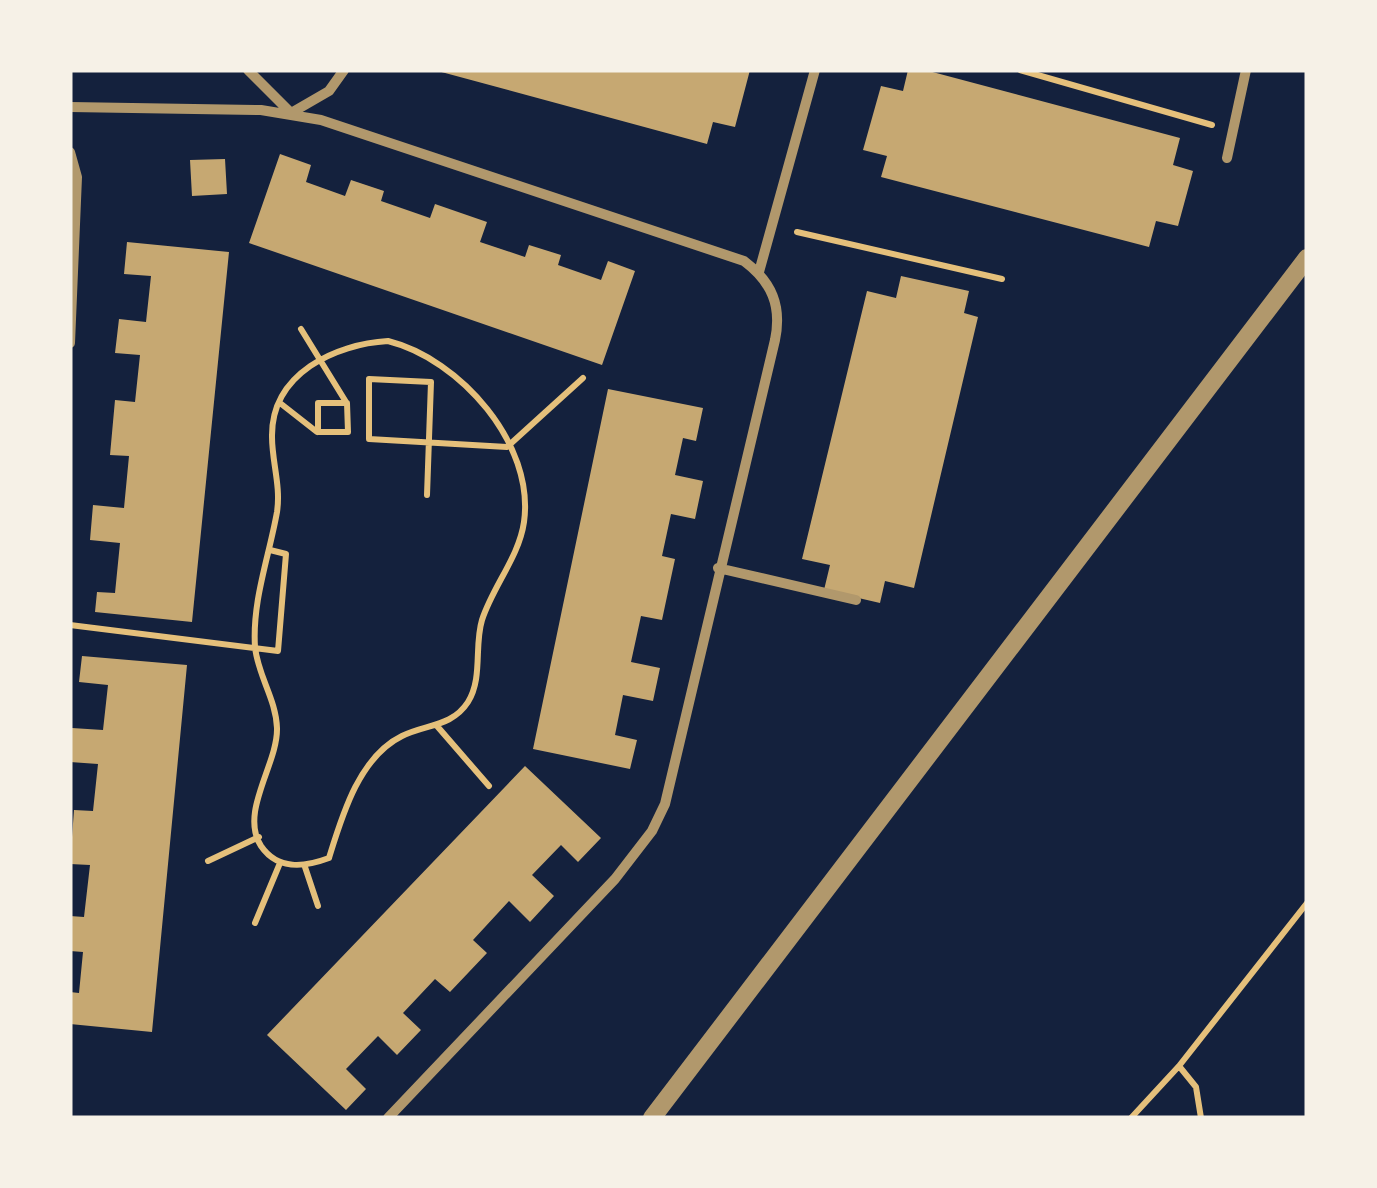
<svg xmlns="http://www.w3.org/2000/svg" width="1377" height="1188" font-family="'Fira Sans',sans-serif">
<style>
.building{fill:#c6a872}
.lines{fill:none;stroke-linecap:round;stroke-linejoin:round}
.path{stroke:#e5c07b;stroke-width:6}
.minor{stroke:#b1986c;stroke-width:10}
.tertiary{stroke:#b1986c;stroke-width:18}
</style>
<rect width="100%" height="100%" fill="#14213d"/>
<path class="building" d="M 434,70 L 750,70 L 735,127 L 713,122 L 707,144 Z
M 908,70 L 925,70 L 1180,138 L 1173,165 L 1193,171 L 1178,226 L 1156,221 L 1149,247 L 881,177 L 887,156 L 863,150 L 881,86 L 903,91 Z
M 280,154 L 311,165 L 306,182 L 345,196 L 351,180 L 384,191 L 381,201 L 430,218 L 435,204 L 487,222 L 480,242 L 525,257 L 529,245 L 561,255 L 558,265 L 601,280 L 608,261 L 635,271 L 602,365 L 249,243 Z
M 225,159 L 227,194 L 192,196 L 190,160 Z
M 127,242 L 229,252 L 192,622 L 95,612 L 97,592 L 115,593 L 120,543 L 90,540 L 93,505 L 124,508 L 129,456 L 110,455 L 115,400 L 135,402 L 140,355 L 115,353 L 119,319 L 146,322 L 151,276 L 124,274 Z
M 901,276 L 969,291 L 964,313 L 978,317 L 914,588 L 885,581 L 880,603 L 824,590 L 830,565 L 802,559 L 867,291 L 896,298 Z
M 608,389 L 703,408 L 696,441 L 683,438 L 675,475 L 703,481 L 695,519 L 671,514 L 662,556 L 675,559 L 662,620 L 641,616 L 631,662 L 660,668 L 653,701 L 623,695 L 615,735 L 637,740 L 630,769 L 533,749 Z
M 82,656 L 187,665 L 152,1032 L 70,1024 L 70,992 L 79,993 L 83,952 L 70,951 L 70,916 L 84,917 L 90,865 L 70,864 L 74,810 L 93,811 L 98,764 L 70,762 L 72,728 L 103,730 L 108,685 L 79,682 Z
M 525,766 L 601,838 L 578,862 L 561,845 L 532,875 L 554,896 L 530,922 L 509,901 L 473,940 L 487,953 L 450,992 L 435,979 L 403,1013 L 421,1030 L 397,1055 L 378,1036 L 346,1069 L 366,1089 L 346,1110 L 267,1035 Z"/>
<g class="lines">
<path class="path" d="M 1020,70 L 1212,125
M 797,232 L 1002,279
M 301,329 L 346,402
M 388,341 C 460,359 535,444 524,522 C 519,557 493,586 482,620 C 474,646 483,678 468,702 C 452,727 426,724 402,736 C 359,757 342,816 329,858 C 305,867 278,871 261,846 C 239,812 278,764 277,728 C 276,699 258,676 255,647 C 252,601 269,557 277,512 C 281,486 272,462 272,437 C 271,373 336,344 388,341 Z
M 280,403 L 317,432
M 318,403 L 347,403 L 348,432 L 318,432 Z
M 427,495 L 431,382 L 369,379 L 369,439 L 507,447 L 583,378
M 70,625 L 278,651 L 286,554 L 270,550
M 437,726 L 489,786
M 208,861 L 259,837
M 305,867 L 318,906
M 255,923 L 280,863
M 1179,1066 L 1196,1087 L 1201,1118
M 1131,1118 L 1179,1066 L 1307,903"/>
<path class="minor" d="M 248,70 L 291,113 L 329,91 L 344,70
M 70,107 L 261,110 L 321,120 L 744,261 C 772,282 782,306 775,340 L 665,804 L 652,831 L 615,879 L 388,1118
M 70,152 L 77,177 L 70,343
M 1227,158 L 1246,70
M 759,272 L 815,70
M 718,568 L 856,600"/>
<path class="tertiary" d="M 652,1118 L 1307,258"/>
</g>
<rect width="1377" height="1188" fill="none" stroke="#f6f1e7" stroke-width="145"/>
</svg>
